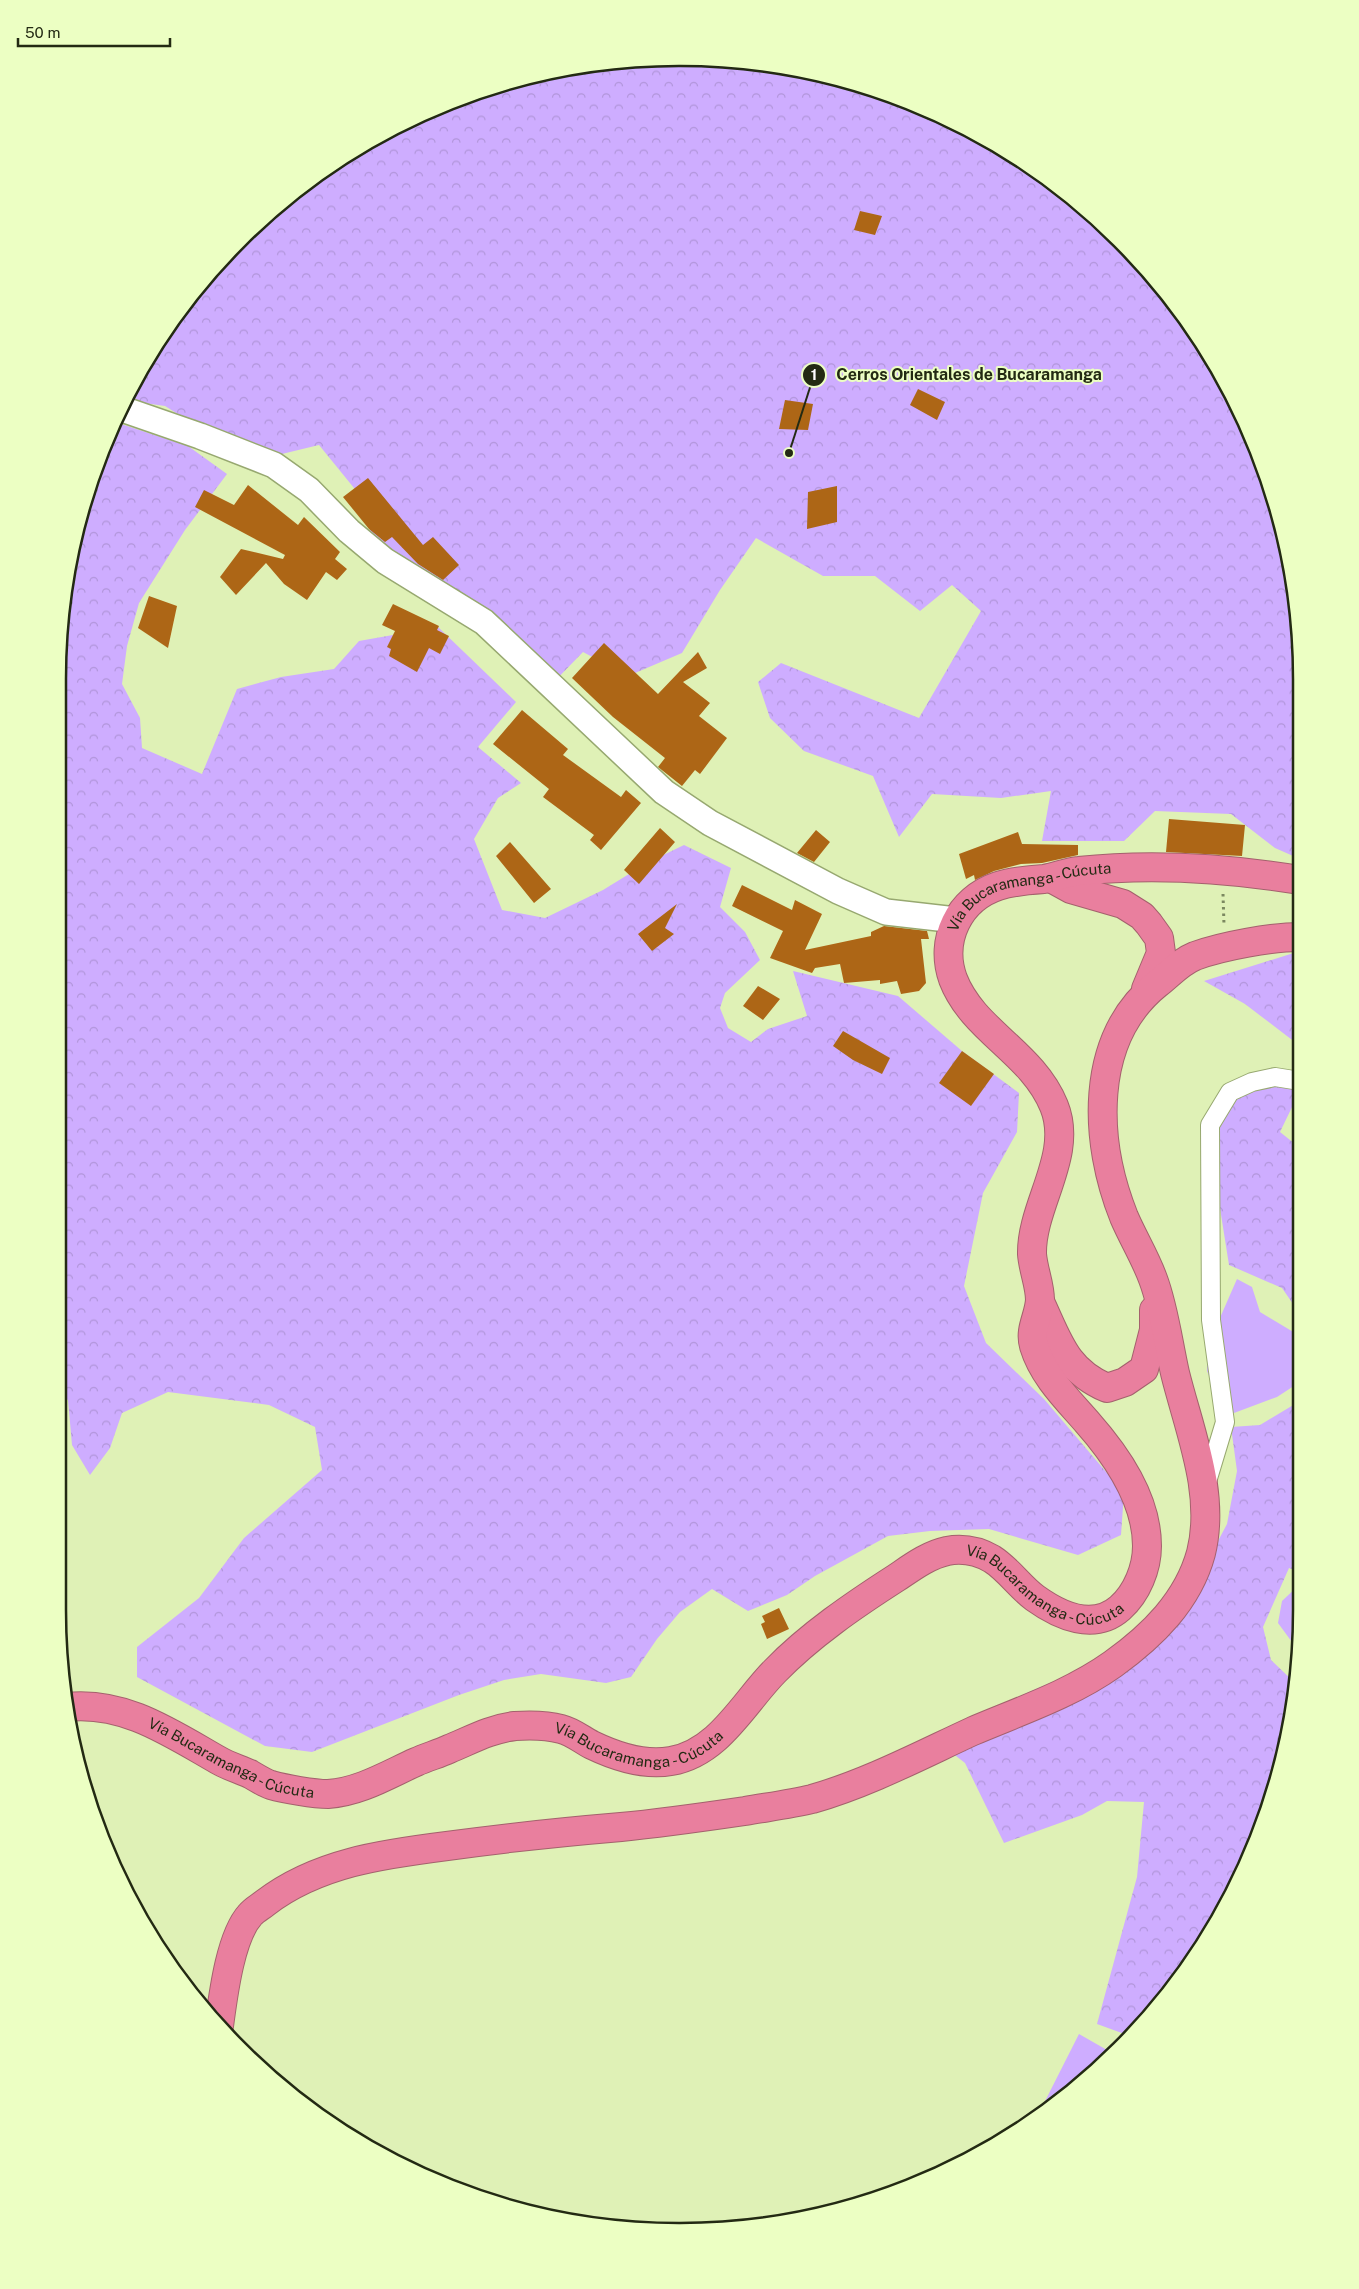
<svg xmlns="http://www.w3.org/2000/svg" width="1359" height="2289" font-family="'Public Sans',sans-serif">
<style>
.green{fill:#ceadff}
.forest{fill:url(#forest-crowns)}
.building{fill:#ad6616}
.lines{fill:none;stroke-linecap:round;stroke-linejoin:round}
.street-casing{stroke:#97a870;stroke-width:20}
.secondary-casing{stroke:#97a870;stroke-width:28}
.highway-casing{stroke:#a4616d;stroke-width:30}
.path{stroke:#7b8860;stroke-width:3;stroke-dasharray:2.5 4;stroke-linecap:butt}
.street{stroke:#fff;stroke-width:18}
.secondary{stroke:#fff;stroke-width:25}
.highway{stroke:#e97f9e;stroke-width:28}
.labels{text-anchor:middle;stroke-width:4;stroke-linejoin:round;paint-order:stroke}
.street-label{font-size:15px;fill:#232a13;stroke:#ecffc3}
.rim{fill:none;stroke:#232a13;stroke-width:2.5}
.leader{fill:none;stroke:#232a13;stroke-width:2}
.callout-dot{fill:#232a13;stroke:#ecffc3;stroke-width:2}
.mark-label{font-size:15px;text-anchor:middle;font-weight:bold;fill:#fff}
.callout-label{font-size:16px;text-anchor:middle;font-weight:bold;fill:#232a13;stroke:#ecffc3;stroke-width:4;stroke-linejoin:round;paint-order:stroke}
</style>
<defs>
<pattern id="forest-crowns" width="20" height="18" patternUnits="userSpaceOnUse" patternTransform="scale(1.25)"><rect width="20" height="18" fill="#ceadff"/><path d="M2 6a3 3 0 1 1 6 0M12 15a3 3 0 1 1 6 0" fill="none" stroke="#b195da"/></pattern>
</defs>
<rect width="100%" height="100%" fill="#dff1b6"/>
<path class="green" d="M 1237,1279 L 1252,1287 L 1260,1312 L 1300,1336 L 1300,1382 L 1277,1397 L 1226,1416 L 1207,1371 L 1207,1361 L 1212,1336 Z
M 1299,1585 L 1300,1586 L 1300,1653 L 1278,1623 L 1282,1601 Z
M 1079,2034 L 1114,2054 L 1058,2103 L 1038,2115 Z"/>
<path class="forest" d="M 680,58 L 801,70 L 918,105 L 1025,162 L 1147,269 L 1218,369 L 1280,518 L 1300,639 L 1300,859 L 1275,848 L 1231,814 L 1155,811 L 1124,841 L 1042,841 L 1051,791 L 1001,798 L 932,794 L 899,837 L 873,776 L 804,751 L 770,718 L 758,682 L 781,663 L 919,718 L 981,611 L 952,585 L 920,611 L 875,576 L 823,576 L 756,538 L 720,590 L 682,653 L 628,676 L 583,652 L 548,688 L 460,597 L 361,551 L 376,515 L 319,445 L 253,461 L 165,406 L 130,401 L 162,334 L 240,239 L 334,162 L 442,105 L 558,69 Z
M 118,423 L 188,446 L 227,474 L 185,530 L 139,603 L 127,646 L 122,684 L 140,718 L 142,748 L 202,774 L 237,689 L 281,677 L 334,669 L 359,641 L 438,627 L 516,702 L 478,747 L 521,783 L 498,798 L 474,839 L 502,910 L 545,918 L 603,890 L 647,863 L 684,845 L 731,868 L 720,907 L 745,932 L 760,960 L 725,993 L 720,1008 L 728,1028 L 751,1042 L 768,1029 L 807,1016 L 793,971 L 898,996 L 962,1051 L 1019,1093 L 1017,1132 L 983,1193 L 964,1286 L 986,1343 L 1044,1399 L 1124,1493 L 1121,1535 L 1078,1555 L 989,1529 L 930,1531 L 888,1536 L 815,1576 L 787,1595 L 748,1611 L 712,1589 L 680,1612 L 657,1639 L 631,1677 L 606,1683 L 541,1674 L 504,1680 L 459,1695 L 312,1752 L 265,1746 L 137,1677 L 137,1647 L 199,1598 L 244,1538 L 322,1470 L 315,1427 L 269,1405 L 168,1392 L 122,1413 L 110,1448 L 90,1475 L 72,1445 L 68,1400 L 62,1396 L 59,639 L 91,479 Z
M 1300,951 L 1300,1046 L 1245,1004 L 1204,981 Z
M 1300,1080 L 1300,1104 L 1294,1103 L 1280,1132 L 1300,1148 L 1300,1314 L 1282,1288 L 1229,1265 L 1219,1202 L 1217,1100 L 1250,1086 Z
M 1300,1401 L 1300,1572 L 1289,1568 L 1263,1627 L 1271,1660 L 1294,1682 L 1268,1810 L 1197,1955 L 1130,2036 L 1097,2024 L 1137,1877 L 1144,1802 L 1107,1801 L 1082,1815 L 1004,1843 L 965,1763 L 933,1738 L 1029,1692 L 1122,1652 L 1209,1558 L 1227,1524 L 1237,1471 L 1231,1427 L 1260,1425 Z"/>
<path class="building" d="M 860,211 L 882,216 L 875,235 L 854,230 Z
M 918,389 L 945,402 L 937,420 L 910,405 Z
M 785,400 L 813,404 L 808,430 L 779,429 Z
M 368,478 L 423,545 L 433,537 L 459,565 L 443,580 L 418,564 L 392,537 L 385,542 L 369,529 L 343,497 Z
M 248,485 L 298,525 L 304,517 L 340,552 L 335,559 L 347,569 L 337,580 L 326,572 L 307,600 L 284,584 L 266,563 L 236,595 L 220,577 L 241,549 L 283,559 L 285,555 L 195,507 L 204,490 L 234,505 Z
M 837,486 L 837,522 L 807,529 L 808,492 Z
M 149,596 L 177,606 L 168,648 L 138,628 Z
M 393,604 L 439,626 L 437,630 L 449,636 L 440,654 L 429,648 L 417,672 L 389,656 L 391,649 L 387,647 L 395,631 L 382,625 Z
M 604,643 L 658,694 L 698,652 L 707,668 L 683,682 L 710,703 L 699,716 L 727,738 L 700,774 L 695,770 L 682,786 L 658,767 L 665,758 L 613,717 L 572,678 Z
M 522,710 L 568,749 L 563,755 L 621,797 L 626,790 L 641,803 L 601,850 L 590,840 L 594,835 L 543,797 L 549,789 L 493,744 Z
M 1169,819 L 1245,825 L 1242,856 L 1166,852 Z
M 660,828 L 675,842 L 639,884 L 624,870 Z
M 816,830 L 830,842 L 814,862 L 797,853 Z
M 1018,832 L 1022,844 L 1078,845 L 1078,855 L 1042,863 L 1021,864 L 994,871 L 975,880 L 974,875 L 966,879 L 959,854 Z
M 510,842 L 551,889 L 534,903 L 496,856 Z
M 742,885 L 792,910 L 795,900 L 822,914 L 805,950 L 871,936 L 871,932 L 884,926 L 927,931 L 929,939 L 921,939 L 926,983 L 919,991 L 901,994 L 897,981 L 880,984 L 880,980 L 844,983 L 840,964 L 815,968 L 812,973 L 770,958 L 783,931 L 732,906 Z
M 677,904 L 665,928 L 674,934 L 652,951 L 638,934 Z
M 758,986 L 780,999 L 763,1020 L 743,1006 Z
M 843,1031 L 890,1058 L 882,1074 L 853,1060 L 833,1046 Z
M 962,1051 L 994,1074 L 971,1106 L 939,1083 Z
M 779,1608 L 789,1629 L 767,1639 L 761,1624 L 765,1622 L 762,1616 Z"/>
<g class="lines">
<g class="street-casing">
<path id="street" d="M 1206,1485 L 1225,1422 L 1211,1320 L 1210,1125 L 1230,1092 L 1252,1082 L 1275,1077 L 1300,1081"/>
</g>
<g class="secondary-casing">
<path id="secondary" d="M 125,410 L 200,436 L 274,465 L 309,490 L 349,531 L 385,561 L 484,622 L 664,792 L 710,823 L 838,891 L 886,912 L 956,920"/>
</g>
<g class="highway-casing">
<g id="highway">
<path d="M 1051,878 L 1071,889 L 1123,904 L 1142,916 L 1149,924 L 1159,938 L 1161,953 L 1146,989"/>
<path d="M 1040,1302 C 1058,1340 1065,1370 1107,1388 L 1125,1382 L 1144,1369 L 1154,1330 L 1154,1310"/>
<path id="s1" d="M 67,1707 C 124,1701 169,1732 218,1760 C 228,1766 239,1769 250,1774 C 255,1777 265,1783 271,1785 C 285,1789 314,1794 328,1794 C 360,1792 389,1774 416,1762 C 427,1757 438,1754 449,1749 C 471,1740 490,1729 515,1726 C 530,1725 546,1725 561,1729 C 573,1732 582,1740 592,1745 C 617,1757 644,1766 671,1761 C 719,1753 744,1702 775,1671 C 810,1635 854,1605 896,1578 C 911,1568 928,1555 947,1551 C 963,1548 978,1551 992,1559 C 1008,1569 1020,1587 1035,1598 C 1060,1616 1094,1631 1120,1608 C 1137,1593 1147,1568 1147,1546 C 1147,1499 1117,1456 1087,1422 C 1067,1399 1043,1376 1034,1346 C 1029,1329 1039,1317 1040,1300 C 1040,1285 1033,1269 1032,1254 C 1031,1205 1074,1155 1054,1106 C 1032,1052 973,1031 953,979 C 939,940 959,899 998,886 C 1014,881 1029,880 1044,879 C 1056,877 1067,872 1079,871 C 1153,863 1226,868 1300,880"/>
<path d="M 219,2026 C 223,1997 230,1937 250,1915 C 254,1910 260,1907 265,1903 C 317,1863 383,1854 447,1846 C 505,1838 562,1832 621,1827 C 663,1823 704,1817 745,1811 C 768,1807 791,1804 812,1799 C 868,1783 921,1755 973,1731 C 1020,1711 1071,1694 1113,1664 C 1152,1636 1188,1601 1201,1553 C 1216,1493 1189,1430 1175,1373 C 1168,1342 1164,1308 1153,1279 C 1145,1257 1133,1238 1124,1217 C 1094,1142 1088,1040 1157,984 C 1170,974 1180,962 1195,956 C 1222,946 1272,937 1300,937"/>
</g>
</g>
<path class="path" d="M 1223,894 L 1224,925"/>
<use href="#street" class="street"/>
<use href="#secondary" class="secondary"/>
<use href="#highway" class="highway"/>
</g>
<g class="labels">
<g class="street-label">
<text dy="5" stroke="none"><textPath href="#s1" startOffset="2045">Vía Bucaramanga - Cúcuta</textPath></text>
<text dy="5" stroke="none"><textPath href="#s1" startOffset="1104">Vía Bucaramanga - Cúcuta</textPath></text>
<text dy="5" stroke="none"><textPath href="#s1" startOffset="610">Vía Bucaramanga - Cúcuta</textPath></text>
<text dy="5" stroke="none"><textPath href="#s1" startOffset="175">Vía Bucaramanga - Cúcuta</textPath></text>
</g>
</g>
<path d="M0 0H1359V2289H0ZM679 66H680A613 613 0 0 1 1293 679V1610A613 613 0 0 1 680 2223H679A613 613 0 0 1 66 1610V679A613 613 0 0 1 679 66Z" fill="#ecffc3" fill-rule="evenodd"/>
<path class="rim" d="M679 66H680A613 613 0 0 1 1293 679V1610A613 613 0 0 1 680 2223H679A613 613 0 0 1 66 1610V679A613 613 0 0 1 679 66Z"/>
<path class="leader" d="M789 453L814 375"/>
<g class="callout-dot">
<circle cx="789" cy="453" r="5"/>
<circle cx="814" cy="375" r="12"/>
</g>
<g class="mark-label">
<text x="814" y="380">1</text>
</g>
<g class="callout-label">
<text x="969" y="380">Cerros Orientales de Bucaramanga</text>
</g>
<path d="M18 38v8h152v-8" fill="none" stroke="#232a13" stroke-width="2.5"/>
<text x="25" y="38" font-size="15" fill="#232a13" stroke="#ecffc3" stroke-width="4" paint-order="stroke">50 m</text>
</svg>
